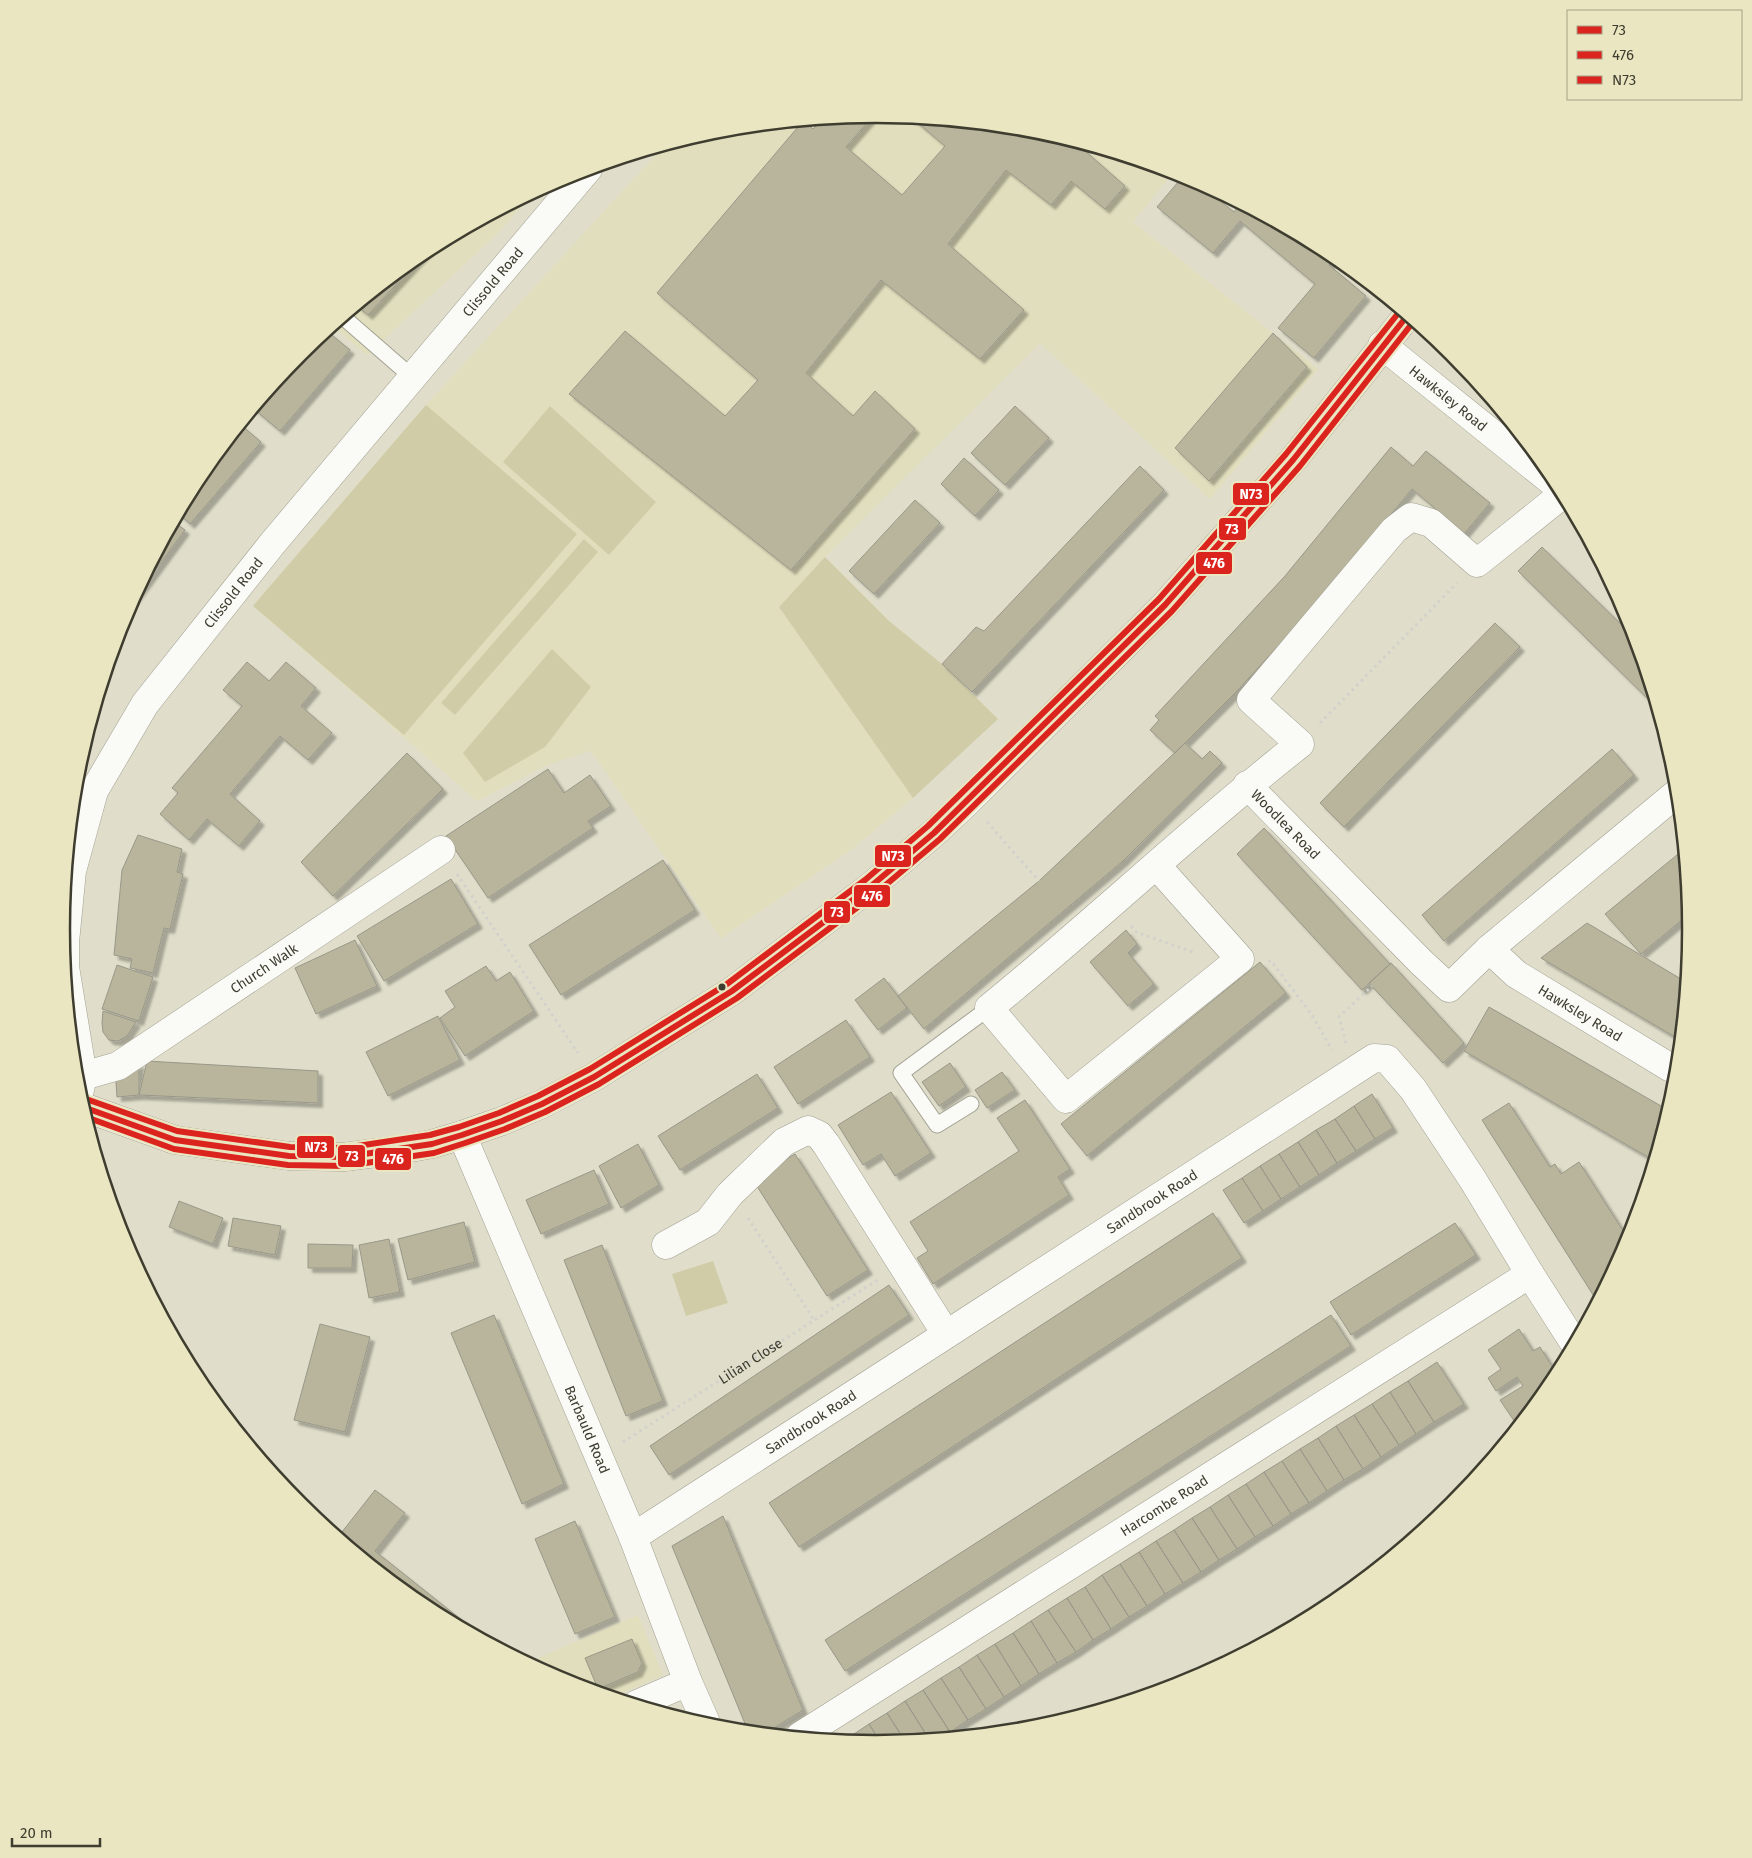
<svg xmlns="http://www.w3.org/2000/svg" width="1752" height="1858" font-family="'Fira Sans',sans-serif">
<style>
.built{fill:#e1debd}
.green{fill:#d0cca8}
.building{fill:#b8b59c;stroke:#999889;filter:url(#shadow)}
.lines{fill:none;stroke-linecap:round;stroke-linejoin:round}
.lane-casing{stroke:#a2a192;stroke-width:17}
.street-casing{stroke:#a2a192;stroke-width:29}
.secondary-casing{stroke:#a2a192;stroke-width:29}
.path{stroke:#d2d1cc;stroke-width:3;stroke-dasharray:2.5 4;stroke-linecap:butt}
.lane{stroke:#fafaf7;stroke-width:15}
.street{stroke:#fafaf7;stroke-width:28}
.secondary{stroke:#fafaf7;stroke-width:28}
.bus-1-casing{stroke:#e9e6c1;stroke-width:10}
.bus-2-casing{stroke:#e9e6c1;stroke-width:10}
.bus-3-casing{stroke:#e9e6c1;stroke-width:10}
.bus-1{stroke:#dc241f;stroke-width:6}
.bus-2{stroke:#dc241f;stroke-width:6}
.bus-3{stroke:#dc241f;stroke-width:6}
.bus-dot{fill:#3e3d2f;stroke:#e9e6c1;stroke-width:2}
.labels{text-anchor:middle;stroke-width:5;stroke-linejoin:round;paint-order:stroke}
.street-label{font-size:14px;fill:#3e3d2f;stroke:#e9e6c1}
.rim{fill:none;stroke:#3e3d2f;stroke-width:2.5}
.line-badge{stroke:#e9e6c1;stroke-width:2}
.badge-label{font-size:14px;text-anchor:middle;font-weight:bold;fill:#fff}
</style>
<defs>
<filter id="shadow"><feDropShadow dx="4.5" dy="4.5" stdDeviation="1" flood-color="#0004"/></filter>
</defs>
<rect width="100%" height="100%" fill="#e0deca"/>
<path class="built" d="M 876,114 L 1035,130 L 1151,165 L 1168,179 L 1133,222 L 1318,369 L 1210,499 L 1040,343 L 825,557 L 779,607 L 913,798 L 851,850 L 721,938 L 591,751 L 547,765 L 477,801 L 253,606 L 426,405 L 664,146 L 717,130 Z
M 535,192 L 497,234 L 367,355 L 332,326 L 424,251 Z
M 638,1615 L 663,1675 L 614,1697 L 564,1682 L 543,1670 L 538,1658 Z"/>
<path class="green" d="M 426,405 L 577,534 L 404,735 L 253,606 Z
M 550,406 L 656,502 L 609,555 L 503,462 Z
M 584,539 L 598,552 L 455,715 L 441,703 Z
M 825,557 L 889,621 L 942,664 L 998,719 L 913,798 L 779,607 Z
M 552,649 L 591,687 L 545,747 L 485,782 L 463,753 Z
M 713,1261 L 728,1303 L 686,1316 L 672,1274 Z"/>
<path class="building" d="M 874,115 L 846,147 L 902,195 L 945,146 L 912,118 L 1008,127 L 1022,138 L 1029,129 L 1035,130 L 1075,142 L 1125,186 L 1105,209 L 1071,181 L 1051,205 L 1006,170 L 948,244 L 1024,310 L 980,359 L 881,280 L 806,373 L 853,416 L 875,391 L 915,429 L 791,570 L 569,394 L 625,331 L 725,416 L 758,380 L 657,293 L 803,121 L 813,129 L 822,120 Z
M 1184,175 L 1194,180 L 1234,212 L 1240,204 L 1329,252 L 1335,257 L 1329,265 L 1366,296 L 1314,358 L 1278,328 L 1315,284 L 1240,221 L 1213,253 L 1157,207 Z
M 430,248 L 368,315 L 357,306 L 424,251 Z
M 327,331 L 350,350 L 280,431 L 254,409 L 300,353 Z
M 1273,333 L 1307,367 L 1209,481 L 1175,448 Z
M 1015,406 L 1049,438 L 1005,485 L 971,453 Z
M 241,425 L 261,442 L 190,524 L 179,514 L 199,476 Z
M 1391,447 L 1413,466 L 1426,451 L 1490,503 L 1464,534 L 1449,522 L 1450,521 L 1412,489 L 1330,589 L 1237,691 L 1175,753 L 1150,730 L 1159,720 L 1155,716 L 1285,576 Z
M 964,458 L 999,490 L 975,516 L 941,484 Z
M 1140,466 L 1164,490 L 972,692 L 942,664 L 976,627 L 984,631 Z
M 915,500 L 940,523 L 874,594 L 849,571 Z
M 174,522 L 185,530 L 129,606 Z
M 1542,547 L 1635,638 L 1656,707 L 1518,571 Z
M 1495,623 L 1520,647 L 1344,827 L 1320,803 Z
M 247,662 L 269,681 L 286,662 L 316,688 L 301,706 L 332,733 L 308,760 L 280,736 L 230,794 L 260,821 L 239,846 L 207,819 L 189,840 L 160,814 L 178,793 L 172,788 L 242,706 L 223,690 Z
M 1185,743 L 1202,759 L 1210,751 L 1222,763 L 1123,861 L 924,1029 L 898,996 L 1039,881 Z
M 1612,749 L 1634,775 L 1444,941 L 1422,915 Z
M 407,753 L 443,789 L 333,896 L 301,862 Z
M 548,769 L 564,793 L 590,775 L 611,806 L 588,821 L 593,828 L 488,898 L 446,836 Z
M 1264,828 L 1390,964 L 1362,990 L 1237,854 Z
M 138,835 L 182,849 L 177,872 L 183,874 L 170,929 L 164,928 L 153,973 L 130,968 L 132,959 L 114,955 L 122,870 Z
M 1683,850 L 1689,914 L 1641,954 L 1605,914 Z
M 663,860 L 695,910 L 561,995 L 529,945 Z
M 451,879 L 478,924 L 384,981 L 357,936 Z
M 1587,923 L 1686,982 L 1680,1040 L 1541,958 Z
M 1126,930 L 1137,944 L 1128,953 L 1154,984 L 1128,1006 L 1090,962 Z
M 355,940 L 377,986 L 316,1014 L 295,968 Z
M 1260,962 L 1286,993 L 1087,1156 L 1061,1124 Z
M 1391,963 L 1464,1043 L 1443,1063 L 1369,983 Z
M 117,965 L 153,977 L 139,1021 L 102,1009 Z
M 486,966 L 496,981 L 510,972 L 534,1011 L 465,1056 L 440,1018 L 455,1007 L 445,991 Z
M 884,978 L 907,1008 L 878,1030 L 855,1000 Z
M 1489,1007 L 1668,1110 L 1653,1160 L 1464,1051 Z
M 103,1011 L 136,1022 L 127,1036 L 118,1041 L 109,1040 L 103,1032 L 102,1023 Z
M 438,1016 L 460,1060 L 388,1096 L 366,1052 Z
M 846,1020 L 870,1057 L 798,1104 L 774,1067 Z
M 147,1061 L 318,1071 L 318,1103 L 139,1095 Z
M 139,1063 L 139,1095 L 117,1097 L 116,1083 L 118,1073 Z
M 950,1063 L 966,1087 L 939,1106 L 922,1082 Z
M 1002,1072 L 1015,1090 L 987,1108 L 975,1090 Z
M 757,1074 L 778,1108 L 680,1170 L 658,1136 Z
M 891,1092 L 931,1153 L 895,1176 L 881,1154 L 863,1165 L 838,1125 Z
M 1372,1094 L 1393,1128 L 1375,1139 L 1354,1106 Z
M 1025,1100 L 1070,1169 L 1058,1177 L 1069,1195 L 933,1284 L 917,1258 L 928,1251 L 910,1222 L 1019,1151 L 997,1118 Z
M 1509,1103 L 1550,1167 L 1555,1164 L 1561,1174 L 1579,1162 L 1629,1240 L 1597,1301 L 1482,1120 Z
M 1354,1106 L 1375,1139 L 1356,1151 L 1335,1119 Z
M 1335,1119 L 1356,1151 L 1337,1163 L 1316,1130 Z
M 1316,1130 L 1337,1163 L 1319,1175 L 1298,1142 Z
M 1298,1142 L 1319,1175 L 1300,1187 L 1279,1154 Z
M 638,1144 L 659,1185 L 621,1208 L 599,1166 Z
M 795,1154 L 868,1270 L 827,1296 L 753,1180 Z
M 1279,1154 L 1300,1187 L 1281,1199 L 1260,1166 Z
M 1260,1166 L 1281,1199 L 1263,1211 L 1242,1178 Z
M 594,1170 L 609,1204 L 541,1234 L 526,1200 Z
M 1242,1178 L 1263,1211 L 1244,1223 L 1223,1190 Z
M 179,1201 L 223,1218 L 213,1244 L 169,1227 Z
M 1213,1213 L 1242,1258 L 799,1547 L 769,1503 Z
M 233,1218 L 281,1226 L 275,1255 L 228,1246 Z
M 464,1222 L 475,1262 L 408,1280 L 398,1239 Z
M 1455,1223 L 1476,1255 L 1351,1335 L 1330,1302 Z
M 389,1239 L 400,1292 L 369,1298 L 359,1245 Z
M 308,1244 L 353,1245 L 352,1268 L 308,1268 Z
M 602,1245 L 663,1401 L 626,1416 L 564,1260 Z
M 889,1285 L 909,1315 L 669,1475 L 650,1446 Z
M 494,1315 L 564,1484 L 522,1504 L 451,1333 Z
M 1331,1315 L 1351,1346 L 845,1671 L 825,1640 Z
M 320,1324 L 370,1337 L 345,1432 L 294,1420 Z
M 1519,1329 L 1533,1351 L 1540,1347 L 1557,1374 L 1553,1382 L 1517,1425 L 1500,1400 L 1523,1386 L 1517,1377 L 1496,1391 L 1488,1378 L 1501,1369 L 1488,1350 Z
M 1437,1362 L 1464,1404 L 1434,1422 L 1408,1381 Z
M 1408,1381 L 1434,1422 L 1416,1434 L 1390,1392 Z
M 1390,1392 L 1416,1434 L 1399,1445 L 1372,1404 Z
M 1372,1404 L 1399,1445 L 1381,1457 L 1354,1415 Z
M 1354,1415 L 1381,1457 L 1363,1469 L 1336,1426 Z
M 1336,1426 L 1363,1469 L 1344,1480 L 1318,1438 Z
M 1318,1438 L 1344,1480 L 1327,1491 L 1300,1449 Z
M 1300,1449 L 1327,1491 L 1309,1503 L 1282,1461 Z
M 1282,1461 L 1309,1503 L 1291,1514 L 1264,1472 Z
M 1264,1472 L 1291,1514 L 1273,1526 L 1246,1484 Z
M 1246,1484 L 1273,1526 L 1255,1537 L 1228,1495 Z
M 375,1490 L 405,1513 L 375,1551 L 463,1621 L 459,1626 L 423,1606 L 338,1537 Z
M 1228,1495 L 1255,1537 L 1237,1549 L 1210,1507 Z
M 1210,1507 L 1237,1549 L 1219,1560 L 1192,1518 Z
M 723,1516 L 803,1710 L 766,1733 L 748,1731 L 672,1546 Z
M 1192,1518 L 1219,1560 L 1201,1572 L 1174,1530 Z
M 575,1521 L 615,1617 L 575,1634 L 535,1539 Z
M 1174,1530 L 1201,1572 L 1183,1583 L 1156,1541 Z
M 1156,1541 L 1183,1583 L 1165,1594 L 1139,1552 Z
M 1139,1552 L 1165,1594 L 1147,1606 L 1120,1564 Z
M 1120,1564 L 1147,1606 L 1129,1617 L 1102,1575 Z
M 1102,1575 L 1129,1617 L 1111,1629 L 1085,1587 Z
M 1085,1587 L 1111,1629 L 1093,1640 L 1067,1598 Z
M 1067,1598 L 1093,1640 L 1076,1652 L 1048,1610 Z
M 1048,1610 L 1076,1652 L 1057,1663 L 1031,1621 Z
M 1031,1621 L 1057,1663 L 1039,1674 L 1013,1633 Z
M 1013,1633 L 1039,1674 L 1021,1686 L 995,1644 Z
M 632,1639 L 642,1663 L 638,1672 L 598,1689 L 585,1658 Z
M 995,1644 L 1021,1686 L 1004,1697 L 977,1655 Z
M 977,1655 L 1004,1697 L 986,1709 L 959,1667 Z
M 959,1667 L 986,1709 L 968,1720 L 941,1678 Z
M 941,1678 L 968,1720 L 950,1732 L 923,1690 Z
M 923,1690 L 950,1732 L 941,1737 L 929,1739 L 905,1701 Z
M 905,1701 L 929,1739 L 905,1741 L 887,1713 Z
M 887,1713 L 905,1741 L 881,1743 L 869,1724 Z
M 869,1724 L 881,1743 L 855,1742 L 851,1736 Z"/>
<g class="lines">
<g class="lane-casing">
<path id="lane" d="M 343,317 L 412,377
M 971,1104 L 937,1125 L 901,1073 L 989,1008"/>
</g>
<g class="street-casing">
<g id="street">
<path id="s2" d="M 1382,345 L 1560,488"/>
<path id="s3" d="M 1247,785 L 1421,962 L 1449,988 L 1489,949 L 1677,793"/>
<path d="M 1156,865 L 1240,959 L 1066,1099 L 989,1008 C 1095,922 1193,828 1300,744 L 1251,700 L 1394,530 L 1411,517 L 1431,523 L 1477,563 L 1563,494"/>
<path id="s4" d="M 1489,949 L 1516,974 L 1671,1068 L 1677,1067"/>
<path id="s5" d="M 83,1076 L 118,1066 L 441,850"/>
<path id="s6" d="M 79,1094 L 83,1076 L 65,967 L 65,942 L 72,871 L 94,791 L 145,704 L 272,544 L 588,169"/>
<path id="s7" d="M 462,1135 L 633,1537 L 688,1682 L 707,1725"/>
<path d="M 666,1245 L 708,1222 L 730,1194 L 784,1142 L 808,1130 L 819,1135 L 826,1144 L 946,1334"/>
<path id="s8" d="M 633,1537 L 1374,1058 L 1387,1059 L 1413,1089 L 1473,1180 L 1530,1274 L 1574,1343"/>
<path d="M 637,1704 L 688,1682"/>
<path id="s9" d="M 800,1736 L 1530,1274"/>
</g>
</g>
<g class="secondary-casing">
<path id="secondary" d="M 83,1107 L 175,1140 L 289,1156 L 344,1157 L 399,1150 L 432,1144 L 462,1135 L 502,1121 L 542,1104 L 594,1077 L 732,991 L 870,887 L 934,833 L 968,801 L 1165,605 L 1293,460 L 1407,316"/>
</g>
<g class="path">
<path d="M 1320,723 L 1457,583"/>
<path d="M 987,822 L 1039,881"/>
<path d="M 457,874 L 578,1053"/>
<path d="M 1131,926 L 1136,932 L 1193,952"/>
<path d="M 1268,961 L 1271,961 L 1312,1015 L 1332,1050"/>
<path d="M 1346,1043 L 1339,1017 L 1372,986"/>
<path d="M 748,1218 L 814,1320"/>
<path id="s1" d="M 623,1442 L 879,1279"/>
</g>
<use href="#lane" class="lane"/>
<use href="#street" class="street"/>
<use href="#secondary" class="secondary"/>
<g class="bus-1-casing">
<path id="bus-1" d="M 83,1107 L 175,1140 L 289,1156 L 344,1157 L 432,1144 L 462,1135 L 502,1121 L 542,1104 L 594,1077 L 732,991 L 870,887 L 934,833 L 1165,605 L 1293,460 L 1407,316"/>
</g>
<g class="bus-2-casing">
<path id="bus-2" d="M 86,1117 L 174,1149 L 288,1165 L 345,1166 L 434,1153 L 465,1143 L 505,1129 L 545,1112 L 599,1084 L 737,998 L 875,894 L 940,839 L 1172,611 L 1300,466 L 1414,321"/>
</g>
<g class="bus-3-casing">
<path id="bus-3" d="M 86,1099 L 177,1131 L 290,1147 L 344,1148 L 430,1135 L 459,1127 L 499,1113 L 538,1096 L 590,1069 L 727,984 L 865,880 L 928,826 L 1159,599 L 1286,454 L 1400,311"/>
</g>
<use href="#bus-1" class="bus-1"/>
<use href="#bus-2" class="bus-2"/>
<use href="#bus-3" class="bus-3"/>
</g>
<circle class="bus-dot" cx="722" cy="987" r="4.5"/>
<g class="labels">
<g class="street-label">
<text dy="5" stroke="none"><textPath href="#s6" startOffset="956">Clissold Road</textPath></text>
<text dy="5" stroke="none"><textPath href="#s2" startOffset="85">Hawksley Road</textPath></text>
<text dy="5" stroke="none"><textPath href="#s6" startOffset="551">Clissold Road</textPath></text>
<text dy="5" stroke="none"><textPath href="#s3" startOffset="55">Woodlea Road</textPath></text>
<text dy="5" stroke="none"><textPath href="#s5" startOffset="212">Church Walk</textPath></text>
<text dy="5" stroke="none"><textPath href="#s4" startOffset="112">Hawksley Road</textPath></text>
<text dy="5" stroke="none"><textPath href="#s8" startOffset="618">Sandbrook Road</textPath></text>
<text dy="5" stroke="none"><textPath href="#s1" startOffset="151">Lilian Close</textPath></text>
<text dy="5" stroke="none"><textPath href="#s8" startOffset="212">Sandbrook Road</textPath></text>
<text dy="5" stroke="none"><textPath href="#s7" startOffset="320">Barbauld Road</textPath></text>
<text dy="5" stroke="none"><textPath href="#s9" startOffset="431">Harcombe Road</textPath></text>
</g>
</g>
<path d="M0 0H1752V1858H0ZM70 929a806 806 0 1 1 1612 0a806 806 0 1 1-1612 0Z" fill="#e9e6c1" fill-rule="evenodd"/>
<path class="rim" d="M70 929a806 806 0 1 1 1612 0a806 806 0 1 1-1612 0Z"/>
<g class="line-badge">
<rect x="1232" y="482" width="38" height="24" rx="5" fill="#dc241f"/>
<rect x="1218" y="517" width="29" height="24" rx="5" fill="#dc241f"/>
<rect x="1195" y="551" width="38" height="24" rx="5" fill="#dc241f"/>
<rect x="874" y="844" width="38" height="24" rx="5" fill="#dc241f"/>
<rect x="853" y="884" width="38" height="24" rx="5" fill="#dc241f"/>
<rect x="823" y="900" width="28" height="24" rx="5" fill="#dc241f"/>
<rect x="296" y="1135" width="39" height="24" rx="5" fill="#dc241f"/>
<rect x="337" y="1144" width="29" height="24" rx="5" fill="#dc241f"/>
<rect x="374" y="1147" width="38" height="24" rx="5" fill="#dc241f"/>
</g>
<g class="badge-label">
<text x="1251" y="499">N73</text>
<text x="1232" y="534">73</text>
<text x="1214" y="568">476</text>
<text x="893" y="861">N73</text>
<text x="872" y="901">476</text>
<text x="837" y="917">73</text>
<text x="316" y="1152">N73</text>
<text x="352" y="1161">73</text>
<text x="393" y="1164">476</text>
</g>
<rect x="1567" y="10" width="175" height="90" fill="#e9e6c1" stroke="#a5a287"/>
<rect x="1577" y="26" width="25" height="8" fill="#dc241f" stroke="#a5a287"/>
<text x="1612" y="35" font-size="15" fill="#3e3d2f">73</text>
<rect x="1577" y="51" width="25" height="8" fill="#dc241f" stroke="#a5a287"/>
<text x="1612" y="60" font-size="15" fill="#3e3d2f">476</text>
<rect x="1577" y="76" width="25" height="8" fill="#dc241f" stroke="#a5a287"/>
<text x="1612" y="85" font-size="15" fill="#3e3d2f">N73</text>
<path d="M12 1838v8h88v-8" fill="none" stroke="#3e3d2f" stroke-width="2.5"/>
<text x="20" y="1838" font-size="15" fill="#3e3d2f" stroke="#e9e6c1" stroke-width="4" paint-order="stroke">20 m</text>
</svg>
